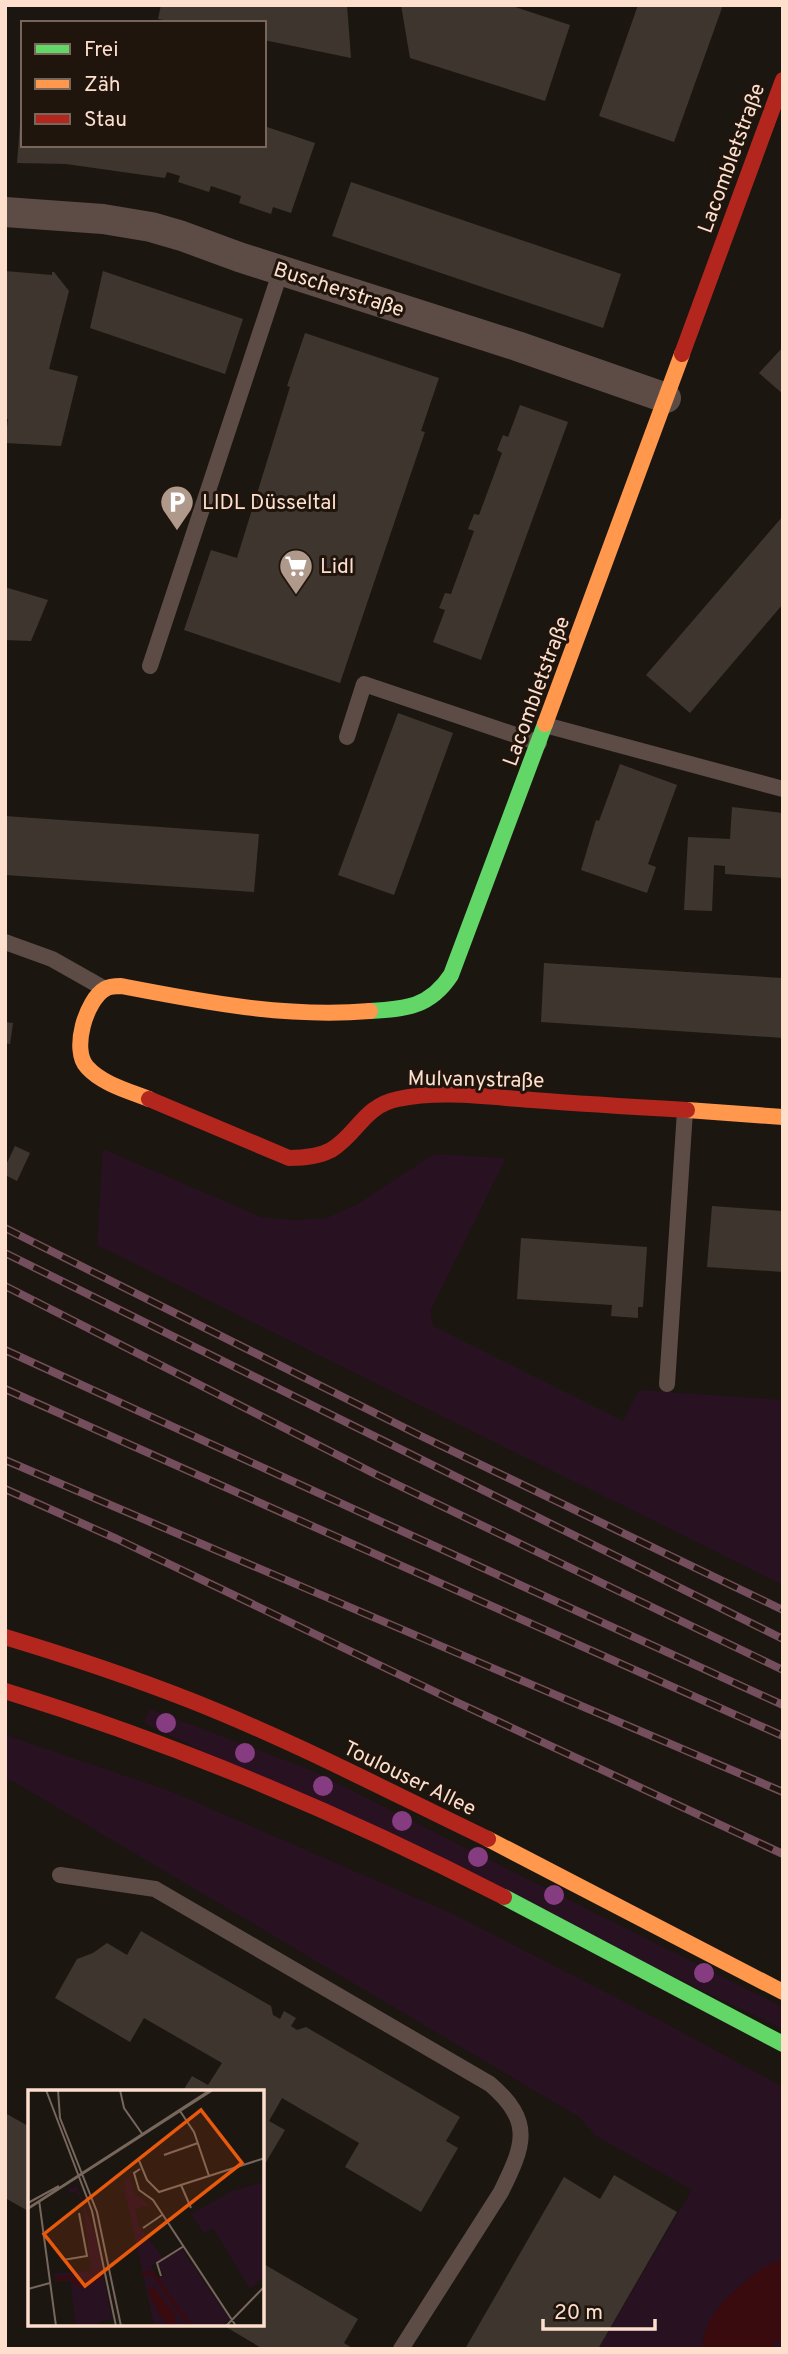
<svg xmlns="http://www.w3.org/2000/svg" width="788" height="2354" font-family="Overpass,sans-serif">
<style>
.green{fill:#281121}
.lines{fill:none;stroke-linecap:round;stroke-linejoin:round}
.river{stroke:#390b0f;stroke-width:66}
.building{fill:#3e352f}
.lane{stroke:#5d4c46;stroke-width:16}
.street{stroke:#5d4c46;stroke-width:30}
.fast{stroke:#63d668;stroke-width:16}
.slow{stroke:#ff974d;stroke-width:16}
.jam{stroke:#b3261e;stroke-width:16}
.rail-casing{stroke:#744e5c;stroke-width:8}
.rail{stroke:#20150d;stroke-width:5;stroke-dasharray:16;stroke-linecap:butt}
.tree{fill:#863c80}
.labels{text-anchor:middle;stroke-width:6;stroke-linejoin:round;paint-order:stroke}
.street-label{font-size:21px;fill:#fedfcd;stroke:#20150d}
.poi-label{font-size:21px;fill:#fedfcd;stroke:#20150d;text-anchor:start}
.inset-river{fill:none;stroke:#390b0f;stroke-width:3.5}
.inset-road{fill:none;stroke:#76665c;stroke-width:2}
.view{fill:#e8590c;fill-opacity:0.15;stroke:#e8590c;stroke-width:3.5}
.inset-edge{fill:none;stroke:#fedfcd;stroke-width:3.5}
</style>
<rect width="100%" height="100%" fill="#1c1611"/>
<path class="green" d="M 103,1149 L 261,1217 L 293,1220 L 326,1218 L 356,1205 L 434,1154 L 506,1158 L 430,1311 L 433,1326 L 623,1421 L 639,1390 L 783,1400 L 783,1585 L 97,1245 Z
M 150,1709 L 311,1770 L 783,2007 L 783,2029 L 144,1723 Z
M 5,1735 L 170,1791 L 451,1913 L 654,2017 L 783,2087 L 783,2349 L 598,2349 L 692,2190 L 596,2136 L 579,2117 L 11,1780 L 5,1780 Z"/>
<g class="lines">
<path class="river" d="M 735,2349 C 738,2325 766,2308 783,2294"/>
</g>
<path class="building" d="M 161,5 L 347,5 L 351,58 L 264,40 L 264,23 L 179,23 L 158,19 Z
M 401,5 L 509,5 L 570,25 L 545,101 L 410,58 Z
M 638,5 L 723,5 L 674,142 L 599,116 Z
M 21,111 L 23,111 L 23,145 L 264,145 L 264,126 L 315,143 L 291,213 L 273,207 L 271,214 L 239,203 L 241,196 L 211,186 L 209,192 L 178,182 L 180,176 L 167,172 L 165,178 L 66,164 L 17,163 Z
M 351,182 L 621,274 L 603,328 L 332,236 Z
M 5,271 L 52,275 L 52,272 L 54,272 L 69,291 L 49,369 L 78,376 L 61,446 L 5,443 L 8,419 L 5,419 Z
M 103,271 L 243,319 L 225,374 L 90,328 Z
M 305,333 L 439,378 L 421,431 L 425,432 L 340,683 L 184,630 L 211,550 L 237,558 L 290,387 L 287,386 Z
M 783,347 L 783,394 L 759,373 Z
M 520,405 L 568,422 L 481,660 L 433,642 L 445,610 L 439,608 L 445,593 L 451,594 L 474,531 L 468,529 L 474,514 L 479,515 L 502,453 L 497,450 L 503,435 L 508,437 Z
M 783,516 L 783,604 L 690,713 L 646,675 Z
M 5,587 L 48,600 L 31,641 L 5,640 Z
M 398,713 L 453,733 L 394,895 L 338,875 Z
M 620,764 L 677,785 L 648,864 L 656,867 L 647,893 L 581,870 L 596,820 L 599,821 Z
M 732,807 L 783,813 L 783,878 L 725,874 L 725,866 L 714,865 L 712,911 L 684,910 L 688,837 L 730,839 Z
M 5,816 L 259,834 L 254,892 L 5,875 Z
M 544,963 L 783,978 L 783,1038 L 541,1022 Z
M 5,1022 L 13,1023 L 10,1044 L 5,1043 Z
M 15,1146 L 30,1153 L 17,1181 L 5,1175 L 5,1167 Z
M 712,1206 L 783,1211 L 783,1272 L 707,1267 Z
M 521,1238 L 647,1247 L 643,1307 L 638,1307 L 638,1318 L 611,1316 L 612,1305 L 517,1299 Z
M 141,1931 L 271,2006 L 273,2015 L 280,2019 L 284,2011 L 296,2018 L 291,2026 L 297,2030 L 306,2027 L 460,2117 L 446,2141 L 458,2148 L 421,2212 L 345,2167 L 359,2143 L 282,2098 L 269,2121 L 285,2130 L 262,2169 L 262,2091 L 183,2091 L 192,2076 L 208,2085 L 222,2063 L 144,2018 L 130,2042 L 55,1998 L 77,1959 L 93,1953 L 107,1943 L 127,1955 Z
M 5,2113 L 30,2127 L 30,2212 L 5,2198 Z
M 614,2175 L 677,2212 L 598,2349 L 465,2349 L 564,2177 L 600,2199 Z
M 262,2263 L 358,2319 L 344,2343 L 354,2349 L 263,2349 L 221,2324 L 262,2324 Z"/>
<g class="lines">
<path class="lane" d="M 150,666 L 281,270
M 545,725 L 783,789
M 347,737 L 364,684 L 539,743
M 5,942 L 52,959 L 105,989
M 667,1384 L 685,1111
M 60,1875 L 155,1889 L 490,2084 C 534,2122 524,2145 501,2192 L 401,2349"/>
<path class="street" d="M 5,212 L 103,219 L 151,227 L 182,236 L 239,257 L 517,346 L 666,398"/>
<path class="fast" d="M 370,1011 C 406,1009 430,1007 451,975 L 545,724
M 504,1897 L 783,2044"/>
<path class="slow" d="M 545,724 L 682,354
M 149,1099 C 129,1091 102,1084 87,1067 C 71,1050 86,1000 105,989 C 110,986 116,986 121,986 C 204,1002 285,1018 370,1011
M 687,1110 L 783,1117
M 488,1839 L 783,1992"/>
<path class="jam" d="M 682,354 L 783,80
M 149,1099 L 289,1158 C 303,1158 318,1157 331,1150 C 358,1134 363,1106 398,1099 C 441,1090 488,1097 532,1100 C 584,1104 635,1107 687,1110
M 5,1637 C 68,1656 131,1677 192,1701 C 293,1741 390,1792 488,1839
M 5,1691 C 177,1744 344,1815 504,1897"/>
<g class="rail-casing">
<path id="rail" d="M 5,1228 L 419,1435 L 783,1610
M 5,1253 L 783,1639
M 5,1286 L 377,1475 L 783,1670
M 5,1350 L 783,1705
M 5,1389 L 783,1736
M 5,1460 L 783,1792
M 5,1489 L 117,1539 L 452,1700 L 783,1854"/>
</g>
<use href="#rail" class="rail"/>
</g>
<g class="tree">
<circle cx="166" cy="1723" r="10"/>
<circle cx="245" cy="1753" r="10"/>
<circle cx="323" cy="1786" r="10"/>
<circle cx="402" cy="1821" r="10"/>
<circle cx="478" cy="1857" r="10"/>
<circle cx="554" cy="1895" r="10"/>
<circle cx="704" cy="1973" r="10"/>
</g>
<defs>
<g id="parking-pin" transform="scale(1.75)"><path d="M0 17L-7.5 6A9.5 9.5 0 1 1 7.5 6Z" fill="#af998b" stroke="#20150d"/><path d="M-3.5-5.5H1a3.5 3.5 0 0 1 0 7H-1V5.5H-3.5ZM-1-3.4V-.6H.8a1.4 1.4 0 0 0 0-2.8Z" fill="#fff"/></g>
<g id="supermarket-pin" transform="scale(1.75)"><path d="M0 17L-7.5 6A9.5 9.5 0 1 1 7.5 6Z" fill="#af998b" stroke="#20150d"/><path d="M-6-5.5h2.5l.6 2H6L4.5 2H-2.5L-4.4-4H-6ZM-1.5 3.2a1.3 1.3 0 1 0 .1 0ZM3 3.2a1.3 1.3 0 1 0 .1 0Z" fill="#fff"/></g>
</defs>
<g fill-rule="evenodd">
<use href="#parking-pin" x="177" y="502"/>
<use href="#supermarket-pin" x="296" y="566"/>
</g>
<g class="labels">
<g class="street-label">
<text transform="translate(731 158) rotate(-70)" y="7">Lacombletstraße</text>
<text transform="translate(339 289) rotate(18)" y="7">Buscherstraße</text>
<text transform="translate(536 691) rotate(-70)" y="7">Lacombletstraße</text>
<text transform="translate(476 1079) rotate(1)" y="7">Mulvanystraße</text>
<text transform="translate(410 1778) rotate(26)" y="7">Toulouser Allee</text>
</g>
<g class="poi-label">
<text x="202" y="509">LIDL Düsseltal</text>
<text x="320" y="573">Lidl</text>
</g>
</g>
<g transform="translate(28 2090)">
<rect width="236" height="236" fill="#1c1611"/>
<path d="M 102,87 L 107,104 L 122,115 L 107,119 L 111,136 L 135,168 L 123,176 L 130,188 L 136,185 L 130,173 L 153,158 L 201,229 L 194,236 L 126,236 L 95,92 ZM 236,92 L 236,187 L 222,199 L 185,138 L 176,143 L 163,124 L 204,101 ZM 49,96 L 67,144 L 84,229 L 71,232 L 71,236 L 48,236 L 42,191 L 27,191 L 27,183 L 63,181 L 55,114 L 48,101 L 42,104 L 39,100 Z" fill="#281121"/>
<path d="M 125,196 L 147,224 L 147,236 L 137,233 L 128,218 L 120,202 Z" fill="#390b0f"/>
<path class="inset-river" d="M 114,185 L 121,182 L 127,186 L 162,236M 27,190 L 41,187 L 50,195 L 75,187"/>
<path class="inset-road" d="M 18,0 L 64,121 L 88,236M 30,0 L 32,28 L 69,122 L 93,236M 92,0 L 96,18 L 115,45M 152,21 L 166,42 L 181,86M 136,65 L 170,53M 110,68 L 119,90 L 131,102 L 237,68M 112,79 L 106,83 L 111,100 L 125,110 L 208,236M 153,95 L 163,118M 11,110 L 28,236M 0,113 L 31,96M 0,118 L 182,0M 0,119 L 185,0M 115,138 L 134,125M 35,170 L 59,166 L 51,123M 133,186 L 129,173 L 156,156M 0,199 L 22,193M 198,236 L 237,196"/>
<path class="view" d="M 173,20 L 214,73 L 57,196 L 16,144 Z"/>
<rect width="236" height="236" class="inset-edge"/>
</g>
<rect width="788" height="2354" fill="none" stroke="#fedfcd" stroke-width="14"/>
<rect x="21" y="21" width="245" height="126" fill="#20150d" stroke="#79665a" stroke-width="2"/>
<rect x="35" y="44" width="35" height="10" fill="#63d668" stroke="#79665a" stroke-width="2"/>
<text x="84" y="56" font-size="21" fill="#fedfcd">Frei</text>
<rect x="35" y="79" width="35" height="10" fill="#ff974d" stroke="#79665a" stroke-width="2"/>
<text x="84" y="91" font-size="21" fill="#fedfcd">Zäh</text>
<rect x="35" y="114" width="35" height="10" fill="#b3261e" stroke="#79665a" stroke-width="2"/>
<text x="84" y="126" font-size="21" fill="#fedfcd">Stau</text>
<path d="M543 2319v10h112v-10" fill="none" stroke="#fedfcd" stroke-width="3.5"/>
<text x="554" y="2319" font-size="21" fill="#fedfcd" stroke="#20150d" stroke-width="5" paint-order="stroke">20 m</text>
</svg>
